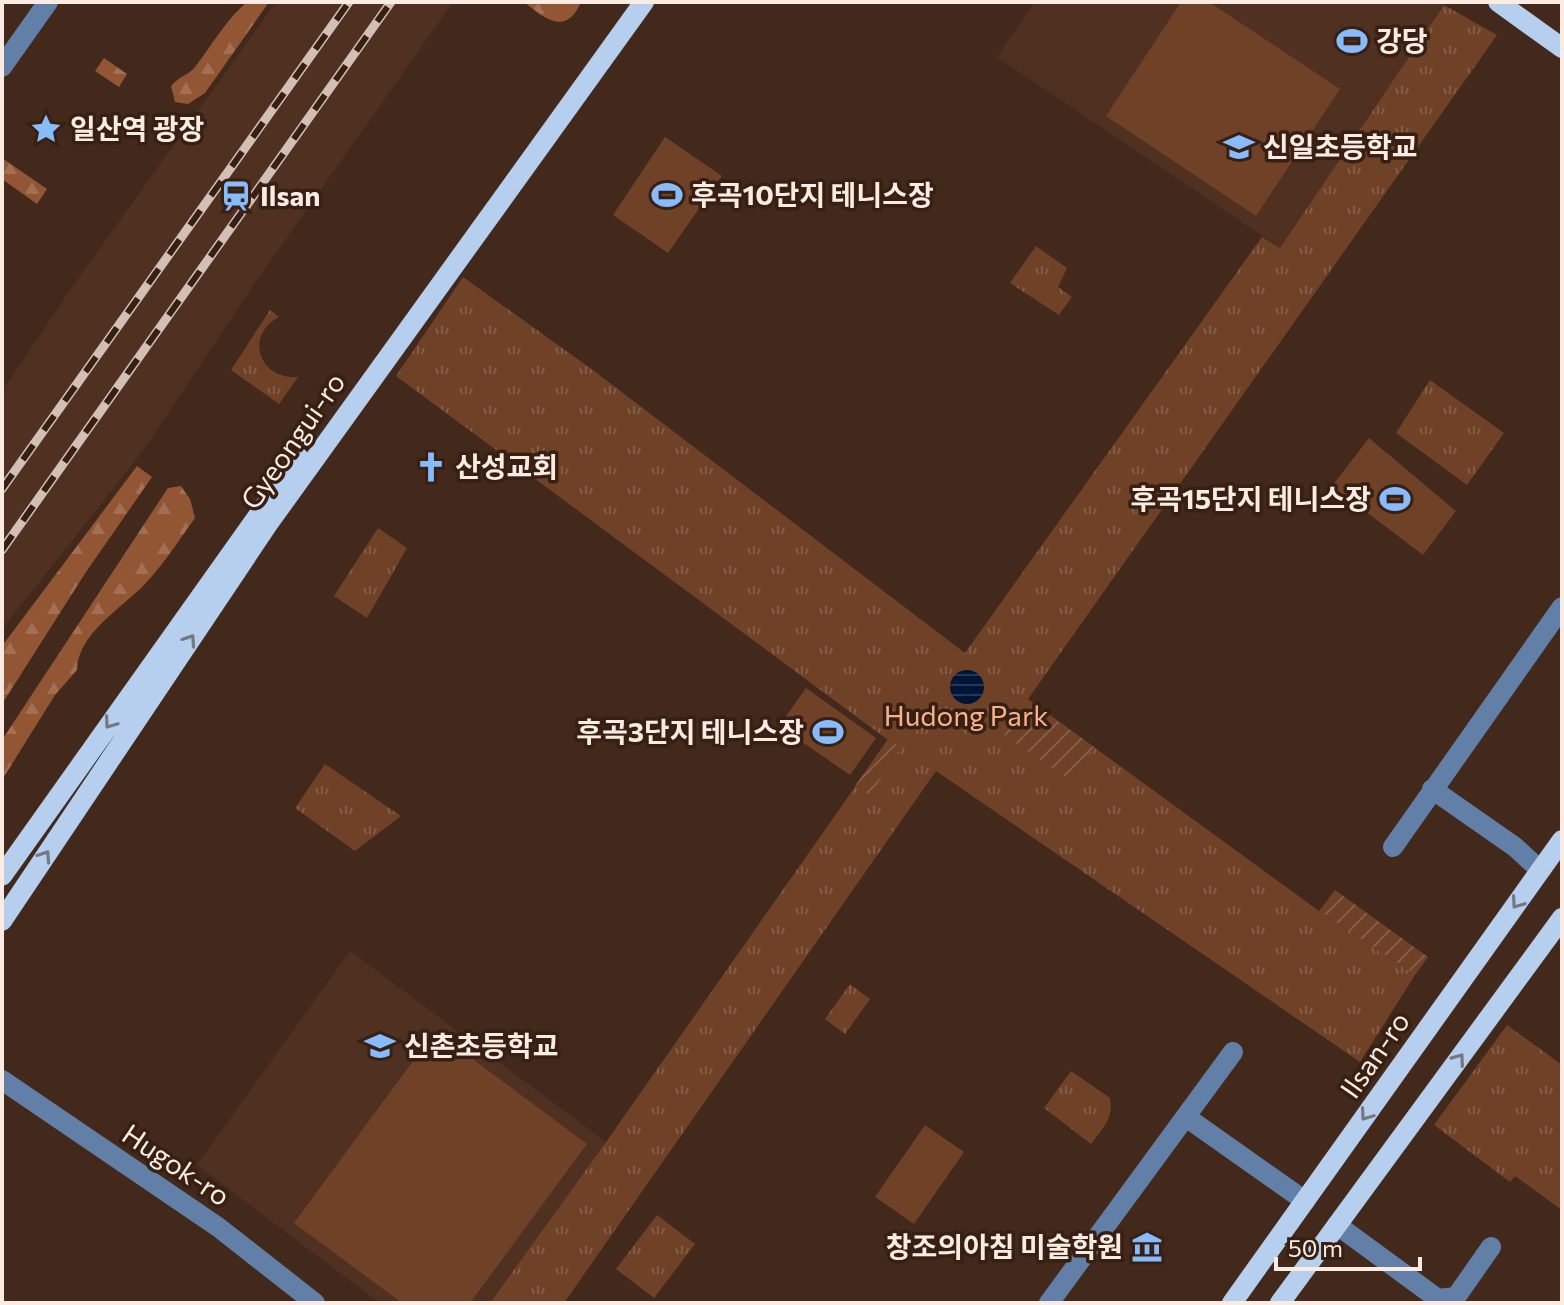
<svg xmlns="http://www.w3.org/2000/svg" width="1564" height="1305" font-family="Commissioner,'Noto Sans KR',sans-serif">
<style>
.built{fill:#503121}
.grass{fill:#6f4127}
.forest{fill:url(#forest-firs)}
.park{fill:url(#park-tufts)}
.garden{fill:url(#garden-furrows)}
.water{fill:url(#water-rules)}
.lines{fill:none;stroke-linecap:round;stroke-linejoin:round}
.minor{stroke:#6280a7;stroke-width:20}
.major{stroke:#b6cfef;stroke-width:20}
.rail-casing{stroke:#d2c0b6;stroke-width:9}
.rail{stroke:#372013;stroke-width:6;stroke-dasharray:18;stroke-linecap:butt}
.oneway{stroke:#767881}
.labels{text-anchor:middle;stroke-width:7;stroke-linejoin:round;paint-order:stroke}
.poi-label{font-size:28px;font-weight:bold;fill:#fbebe2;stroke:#372013;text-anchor:start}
.street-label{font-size:28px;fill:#fbebe2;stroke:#372013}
.park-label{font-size:28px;fill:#f9b18b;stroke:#372013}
</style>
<defs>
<pattern id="forest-firs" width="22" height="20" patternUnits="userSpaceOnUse" patternTransform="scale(2)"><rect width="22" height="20" fill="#935635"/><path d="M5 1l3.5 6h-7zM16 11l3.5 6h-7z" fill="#a36e52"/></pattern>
<pattern id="park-tufts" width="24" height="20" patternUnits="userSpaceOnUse" patternTransform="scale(2)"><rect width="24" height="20" fill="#6f4127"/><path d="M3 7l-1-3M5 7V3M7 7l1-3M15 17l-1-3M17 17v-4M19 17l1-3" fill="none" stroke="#845d46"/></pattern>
<pattern id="garden-furrows" width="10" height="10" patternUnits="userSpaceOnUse" patternTransform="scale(2)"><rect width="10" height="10" fill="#6f4127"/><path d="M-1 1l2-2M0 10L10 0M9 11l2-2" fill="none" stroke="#845d46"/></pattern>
<pattern id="water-rules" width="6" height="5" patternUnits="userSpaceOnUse" patternTransform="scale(2)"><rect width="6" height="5" fill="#001436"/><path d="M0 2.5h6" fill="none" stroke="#263653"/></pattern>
</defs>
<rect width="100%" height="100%" fill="#42291c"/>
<path class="built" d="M 276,2 L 453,2 L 255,283 L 143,451 L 2,629 L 2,391 L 68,293 Z
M 1035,2 L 1440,2 L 1444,5 L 1280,248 L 997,57 Z
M 350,951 L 606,1142 L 490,1303 L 380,1303 L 197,1165 Z"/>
<path class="grass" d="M 1181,2 L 1209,2 L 1340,89 L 1256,216 L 1106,116 Z
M 665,137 L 722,176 L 668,253 L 613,215 Z
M 1369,438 L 1456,511 L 1423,555 L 1332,486 Z
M 806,688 L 876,738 L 850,775 L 779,726 Z
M 435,1031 L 587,1144 L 470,1303 L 402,1303 L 294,1223 Z
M 925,1125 L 964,1152 L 914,1224 L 875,1197 Z"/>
<path class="forest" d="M 247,2 L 269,2 L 205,93 L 188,104 L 175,102 L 171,86 C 179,76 189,75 195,67 C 212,45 225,21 247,2 Z
M 524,2 L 581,2 C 566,37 544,18 524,2 Z
M 104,58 L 127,74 L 119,87 L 95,71 Z
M 2,158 L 47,189 L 37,204 L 2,179 Z
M 137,466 L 152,477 L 86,572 L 2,704 L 2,646 Z
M 181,486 L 190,499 L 195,518 C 179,540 164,564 145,584 C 121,609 78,633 77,670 L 55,695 L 2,780 L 2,740 L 168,488 Z"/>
<path class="park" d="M 1444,5 L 1497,35 L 1028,699 L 1319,911 L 1415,975 L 1360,1062 L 936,771 L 564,1303 L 490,1303 L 606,1142 L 888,740 L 396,376 L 463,277 L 590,368 L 965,653 L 1262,237 L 1280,248 Z
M 1036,246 L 1067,268 L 1058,287 L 1072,297 L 1059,315 L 1010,283 Z
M 270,310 L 279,317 C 244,335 259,380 298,377 L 279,404 L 231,370 Z
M 1430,380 L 1504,433 L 1467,485 L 1396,433 Z
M 378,528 L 407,548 L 367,618 L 334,596 Z
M 325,764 L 401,816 L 355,851 L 295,808 Z
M 850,984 L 870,999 L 845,1034 L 825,1019 Z
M 1507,1025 L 1562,1065 L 1562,1210 L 1515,1176 L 1510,1182 L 1434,1125 Z
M 1071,1071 L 1110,1098 C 1114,1118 1103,1128 1091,1144 L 1044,1108 Z
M 657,1215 L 695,1244 L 654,1298 L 616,1269 Z"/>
<path class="garden" d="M 1028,700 L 1094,747 L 1071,781 L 1004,735 Z
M 888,739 L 901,748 L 870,795 L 855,786 Z
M 1335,890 L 1428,957 L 1415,975 L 1319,911 Z"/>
<path class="water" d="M950 687a17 17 0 1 1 34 0a17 17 0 1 1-34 0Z"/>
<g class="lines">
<path class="minor" d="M 2,67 L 48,2
M 1432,789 L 1515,847 L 1540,870
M 1393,847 L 1562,607
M 2,1080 L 218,1227 L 315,1303
M 1186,1117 L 1305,1201
M 1337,1225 L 1438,1299
M 1049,1303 L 1233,1052
M 1435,1303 L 1438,1299 L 1456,1297 L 1491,1247"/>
<path class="major" d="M 1498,2 L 1562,48
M 2,876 L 299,458
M 2,921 L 268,524 L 644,2
M 1232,1303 L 1562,840
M 1280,1303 L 1562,918"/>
<g class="rail-casing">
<path id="rail" d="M 2,489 L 349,2
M 2,550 L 391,2"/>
</g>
<use href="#rail" class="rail"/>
</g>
<defs><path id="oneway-chevron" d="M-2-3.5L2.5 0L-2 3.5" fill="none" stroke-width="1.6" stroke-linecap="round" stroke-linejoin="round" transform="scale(2)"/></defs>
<g class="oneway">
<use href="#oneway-chevron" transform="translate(190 640) rotate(-56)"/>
<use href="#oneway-chevron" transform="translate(110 723) rotate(125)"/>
<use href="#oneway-chevron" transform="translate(45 856) rotate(-56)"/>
<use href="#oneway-chevron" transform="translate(1517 903) rotate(125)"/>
<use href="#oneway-chevron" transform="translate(1459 1059) rotate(-54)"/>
<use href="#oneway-chevron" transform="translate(1366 1115) rotate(125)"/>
</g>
<defs>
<g id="stadium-bare" transform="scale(2.4)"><path d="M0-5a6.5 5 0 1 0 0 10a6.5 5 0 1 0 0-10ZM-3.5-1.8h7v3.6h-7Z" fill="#87bbfb" stroke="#372013" stroke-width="2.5" paint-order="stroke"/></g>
<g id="sight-bare" transform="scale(2.4)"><path d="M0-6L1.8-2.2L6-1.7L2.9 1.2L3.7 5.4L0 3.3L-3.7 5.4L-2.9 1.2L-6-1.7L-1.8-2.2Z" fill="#87bbfb" stroke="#372013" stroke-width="2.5" paint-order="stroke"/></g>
<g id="school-bare" transform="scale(2.4)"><path d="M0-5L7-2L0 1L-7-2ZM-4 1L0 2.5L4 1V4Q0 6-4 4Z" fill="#87bbfb" stroke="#372013" stroke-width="2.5" paint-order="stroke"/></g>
<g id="station-bare" transform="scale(2.4)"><path d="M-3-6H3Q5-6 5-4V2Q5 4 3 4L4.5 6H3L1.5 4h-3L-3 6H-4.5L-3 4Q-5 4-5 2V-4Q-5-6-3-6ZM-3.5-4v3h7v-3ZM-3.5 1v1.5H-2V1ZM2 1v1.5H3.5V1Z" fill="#87bbfb" stroke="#372013" stroke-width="2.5" paint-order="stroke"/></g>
<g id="church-bare" transform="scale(2.4)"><path d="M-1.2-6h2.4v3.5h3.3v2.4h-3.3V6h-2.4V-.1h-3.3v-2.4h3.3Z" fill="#87bbfb" stroke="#372013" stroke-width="2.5" paint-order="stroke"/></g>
<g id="museum-bare" transform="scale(2.4)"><path d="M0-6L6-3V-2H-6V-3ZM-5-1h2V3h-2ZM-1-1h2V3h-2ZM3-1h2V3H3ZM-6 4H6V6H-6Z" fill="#87bbfb" stroke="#372013" stroke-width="2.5" paint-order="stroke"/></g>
</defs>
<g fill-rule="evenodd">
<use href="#stadium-bare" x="1352" y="41"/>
<use href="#sight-bare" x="46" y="129"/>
<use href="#school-bare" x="1239" y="147"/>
<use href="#stadium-bare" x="667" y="195"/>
<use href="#station-bare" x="236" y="196"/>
<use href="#church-bare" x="431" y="467"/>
<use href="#stadium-bare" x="1395" y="499"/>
<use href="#stadium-bare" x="828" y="732"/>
<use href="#school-bare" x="380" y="1046"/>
<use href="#museum-bare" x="1147" y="1247"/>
</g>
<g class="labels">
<g class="poi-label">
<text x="1376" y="51">강당</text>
<text x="70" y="139">일산역 광장</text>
<text x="1263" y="157">신일초등학교</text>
<text x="691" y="205">후곡10단지 테니스장</text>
<text x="260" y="206">Ilsan</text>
<text x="455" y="477">산성교회</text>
<text x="1371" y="509" text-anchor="end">후곡15단지 테니스장</text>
<text x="804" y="742" text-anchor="end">후곡3단지 테니스장</text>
<text x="404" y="1056">신촌초등학교</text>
<text x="1123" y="1257" text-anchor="end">창조의아침 미술학원</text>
</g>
<g class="street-label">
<text transform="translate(293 441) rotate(-55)" y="10">Gyeongui-ro</text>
<text transform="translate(1375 1055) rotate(-55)" y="10">Ilsan-ro</text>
<text transform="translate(176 1165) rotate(34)" y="10">Hugok-ro</text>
</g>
<g class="park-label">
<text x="966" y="726">Hudong Park</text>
</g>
</g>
<rect width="1564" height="1305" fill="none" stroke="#fbebe2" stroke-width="8"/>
<path d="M1276 1257v12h144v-12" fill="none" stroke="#fbebe2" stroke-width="4"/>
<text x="1288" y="1257" font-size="24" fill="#fbebe2" stroke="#372013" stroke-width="6" paint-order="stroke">50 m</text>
</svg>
